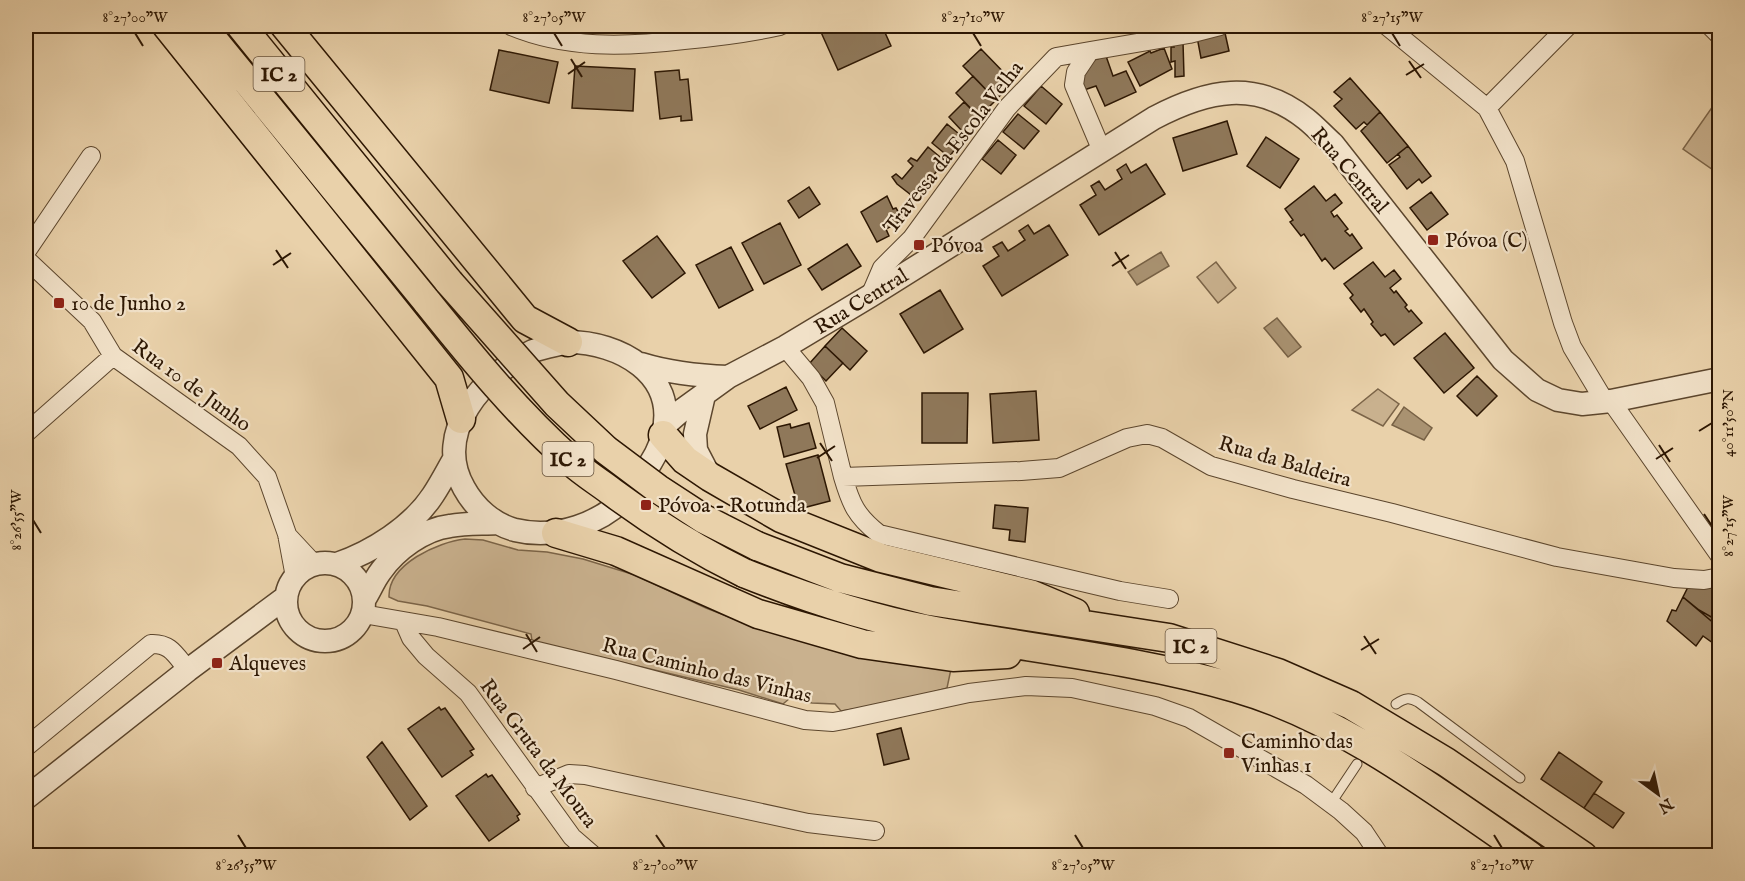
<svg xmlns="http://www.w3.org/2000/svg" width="1745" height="881" font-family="'IM FELL English',serif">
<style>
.green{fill:#c9b18e;stroke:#7b6448;stroke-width:1.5}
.water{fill:#a99271;stroke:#776145;stroke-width:1.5}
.building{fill:#8f785a;stroke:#2d1703;stroke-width:1.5}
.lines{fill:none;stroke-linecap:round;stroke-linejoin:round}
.service-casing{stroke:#5c462d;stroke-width:11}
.minor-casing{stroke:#5c462d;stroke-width:20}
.tertiary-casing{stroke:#5c462d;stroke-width:25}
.trunk-casing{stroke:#2d1703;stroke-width:31}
.service{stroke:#f1e1c8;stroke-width:9}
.minor{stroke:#f1e1c8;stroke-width:18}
.tertiary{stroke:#f1e1c8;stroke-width:22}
.trunk{stroke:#e9d1aa;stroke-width:28}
.trunk-bridge-casing{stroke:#2d1703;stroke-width:31;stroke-linecap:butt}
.trunk-bridge{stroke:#e9d1aa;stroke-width:28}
.ticks{fill:none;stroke:#2d1703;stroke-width:2}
.poi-dot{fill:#8f2418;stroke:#f1e1c8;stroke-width:2}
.labels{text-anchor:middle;stroke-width:4.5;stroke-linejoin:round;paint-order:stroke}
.shield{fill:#f1e1c8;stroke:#68543e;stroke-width:1.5}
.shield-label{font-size:20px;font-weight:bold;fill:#2d1703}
.street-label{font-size:21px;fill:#2d1703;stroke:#f1e1c8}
.poi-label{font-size:21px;fill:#2d1703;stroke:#f1e1c8;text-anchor:start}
.neatline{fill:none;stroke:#2d1703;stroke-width:2}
.ticks-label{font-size:15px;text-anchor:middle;fill:#2d1703}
</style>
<rect width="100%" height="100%" fill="#e9d1aa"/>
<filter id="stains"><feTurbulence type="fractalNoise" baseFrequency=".00333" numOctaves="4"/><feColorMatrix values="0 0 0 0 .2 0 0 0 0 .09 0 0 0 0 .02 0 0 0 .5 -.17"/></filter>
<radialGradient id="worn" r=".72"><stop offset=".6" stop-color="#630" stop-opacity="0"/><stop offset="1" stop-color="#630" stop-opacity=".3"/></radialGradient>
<path class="green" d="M 1713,106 L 1719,110 L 1719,174 L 1683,149 Z
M 1216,262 L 1236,288 L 1218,303 L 1197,277 Z
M 1378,389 L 1399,404 L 1383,426 L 1352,410 Z
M 465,539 L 483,540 L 518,550 L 547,552 L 583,559 L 635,575 L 706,608 L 755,627 L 951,669 L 947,688 L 898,702 L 841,711 L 835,704 L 812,703 L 790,698 L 783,704 L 739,690 L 532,641 L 531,634 L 427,606 L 398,601 L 389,597 C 388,564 438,542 465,539 Z"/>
<path class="water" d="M 1161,252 L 1169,266 L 1137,285 L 1128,272 Z
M 1277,318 L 1301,347 L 1288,357 L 1264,328 Z
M 1404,407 L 1432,428 L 1424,440 L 1392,425 Z"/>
<path class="building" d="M 830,26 L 882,26 L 891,46 L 838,70 L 820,30 Z
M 1225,33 L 1229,51 L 1201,58 L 1197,37 Z
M 1183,42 L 1184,76 L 1175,77 L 1175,61 L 1171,62 L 1171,47 L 1174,47 L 1173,44 Z
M 1164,48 L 1172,69 L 1140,86 L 1128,62 L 1150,51 L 1151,53 Z
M 981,49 L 1013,82 L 996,100 L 963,66 Z
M 499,50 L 558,62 L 549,103 L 490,90 Z
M 1106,56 L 1113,76 L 1126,71 L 1136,92 L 1105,106 L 1096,86 L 1084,90 L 1082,83 L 1084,69 L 1094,60 Z
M 575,66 L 635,69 L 633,111 L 572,108 Z
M 679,70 L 680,80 L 688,79 L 692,120 L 681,121 L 681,116 L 660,119 L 655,72 Z
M 973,76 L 996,100 L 979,117 L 956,93 Z
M 1350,78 L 1380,112 L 1367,125 L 1364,122 L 1356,129 L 1334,106 L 1342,99 L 1334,92 Z
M 1041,86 L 1062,104 L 1046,124 L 1024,106 Z
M 964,102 L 978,116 L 962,131 L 949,117 Z
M 1380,112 L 1408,146 L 1387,163 L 1361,131 Z
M 1018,114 L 1039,131 L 1024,149 L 1003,132 Z
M 1227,121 L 1237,154 L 1183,171 L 1173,138 Z
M 947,124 L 964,138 L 949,157 L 932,143 Z
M 1266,137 L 1299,159 L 1280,188 L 1247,166 Z
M 998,140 L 1016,155 L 1001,174 L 982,159 Z
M 1408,146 L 1431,176 L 1422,183 L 1419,179 L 1407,189 L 1389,165 L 1400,157 L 1398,154 Z
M 928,147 L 945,161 L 915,198 L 897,184 L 892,177 L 896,174 L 902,179 L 913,166 L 908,161 L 911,158 L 917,161 Z
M 1126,164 L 1131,173 L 1146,164 L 1165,194 L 1099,235 L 1080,205 L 1096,195 L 1091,186 L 1099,181 L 1105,190 L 1122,179 L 1117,170 Z
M 1314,186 L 1326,201 L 1335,194 L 1342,203 L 1331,212 L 1334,217 L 1337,215 L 1348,229 L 1345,231 L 1350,236 L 1352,234 L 1362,248 L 1334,269 L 1325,258 L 1322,261 L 1304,234 L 1301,236 L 1290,222 L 1293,220 L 1285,209 Z
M 809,187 L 820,204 L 799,218 L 788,201 Z
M 1431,192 L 1448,214 L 1427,230 L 1410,208 Z
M 887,196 L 893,209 L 896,208 L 903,220 L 886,229 L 889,236 L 877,242 L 861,212 Z
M 780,223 L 801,265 L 764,284 L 742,243 Z
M 1028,225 L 1034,234 L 1049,225 L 1068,255 L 1002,296 L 983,266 L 999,256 L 993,247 L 1002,242 L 1008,251 L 1025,240 L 1019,231 Z
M 657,236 L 685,273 L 652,298 L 623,261 Z
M 847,244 L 861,266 L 822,290 L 808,269 Z
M 731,247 L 753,290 L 719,308 L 696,265 Z
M 1373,262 L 1385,277 L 1394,270 L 1401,279 L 1390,288 L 1394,293 L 1396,291 L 1407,305 L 1405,307 L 1409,312 L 1411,310 L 1422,323 L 1394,345 L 1385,334 L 1381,336 L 1371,324 L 1373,322 L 1364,309 L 1361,312 L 1350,298 L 1353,295 L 1344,284 Z
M 940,290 L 963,329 L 924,353 L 900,314 Z
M 842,328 L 867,351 L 850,370 L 825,346 Z
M 1445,333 L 1474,368 L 1444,393 L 1414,358 Z
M 825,346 L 843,363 L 826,381 L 809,364 Z
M 1477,376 L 1497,396 L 1477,416 L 1457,396 Z
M 786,387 L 797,410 L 760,429 L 748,406 Z
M 1036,391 L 1039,440 L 993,443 L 990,394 Z
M 922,393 L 968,393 L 967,443 L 922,443 Z
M 809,423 L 816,448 L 784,457 L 777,427 L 790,424 L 791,428 Z
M 818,455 L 830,501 L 799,509 L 786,464 Z
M 995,505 L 1028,508 L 1025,542 L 1009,540 L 1010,530 L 993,528 Z
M 1720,583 L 1720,621 L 1716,625 L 1683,597 L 1689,585 Z
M 1683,597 L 1699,610 L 1720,622 L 1720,648 L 1703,636 L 1696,646 L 1667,621 L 1672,610 L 1676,611 Z
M 439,707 L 441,710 L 445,708 L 474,749 L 470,751 L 473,755 L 442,777 L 408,729 Z
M 901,728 L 909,759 L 884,765 L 877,734 Z
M 382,742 L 427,806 L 410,820 L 367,757 Z
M 1559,752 L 1602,782 L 1584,808 L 1541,779 Z
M 486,774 L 488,777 L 492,775 L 520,814 L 517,816 L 519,820 L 489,841 L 456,796 Z
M 1594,793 L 1624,813 L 1613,828 L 1584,808 Z"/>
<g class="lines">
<g class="service-casing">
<path id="service" d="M 1396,704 C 1405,698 1409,697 1418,702 L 1520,778
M 1331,803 L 1357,764"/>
</g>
<g class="minor-casing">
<path id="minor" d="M 511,26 C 566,49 625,47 684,40 C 716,37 748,33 780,26
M 1387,26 L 1487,108 L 1515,161 L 1563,323 L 1572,347 L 1605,402
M 1710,26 L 1720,36
M 1487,108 L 1568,26
M 1102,151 L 1074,85 L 1076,72 L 1090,51 L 1189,34 L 1220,26
M 26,252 L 91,156
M 26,259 L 92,321 L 113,356 L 239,446 L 267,477 L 287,534 L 295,577
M 870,296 L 882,268 L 912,238 L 1007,108 L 1056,57 L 1090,51
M 785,347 L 811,378 L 825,403 L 843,477 L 1021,471 L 1059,468 L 1127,438 L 1147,434 L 1162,438 L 1211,466 L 1293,489 L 1392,513 L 1557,557 L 1674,578 L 1704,580 L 1720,577
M 1611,401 L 1720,556
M 26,433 L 113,356
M 843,477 C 851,504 856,516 879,534 L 1120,591 L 1169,599
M 287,535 L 314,564
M 363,614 L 438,627 L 616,670 L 805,720 L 833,722 L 844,720 L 969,693 L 1026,686 L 1072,688 L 1155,706 L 1189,718 L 1306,785 L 1341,811 L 1364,832 L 1380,856
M 404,622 L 411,638 L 426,656 L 468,693 L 572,837 L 594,856
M 26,747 L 151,644 C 171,643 176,656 188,670
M 535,788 L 569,774 L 585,775 L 808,823 L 875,831"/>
</g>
<g class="tertiary-casing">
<path id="tertiary" d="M 568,342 C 619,342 678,374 663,434 C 660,449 652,462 643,474 C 639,480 635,487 630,493 C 602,524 556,540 515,530 C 493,524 475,508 464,488 C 432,432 484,374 533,351 C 544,347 557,345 568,342 Z
M 641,364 C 670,373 698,376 728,377
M 704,395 L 695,434 L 696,450 L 710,477
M 665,425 L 681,411 L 728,377 L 785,347 L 870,296 L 1154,118 C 1207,90 1256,79 1306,119 C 1316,127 1324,136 1333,144 L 1503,360 L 1537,390 L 1558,400 L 1582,404 L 1611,401 L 1720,379
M286 602a39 39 0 1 1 78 0a39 39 0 1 1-78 0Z
M 337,564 C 372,552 412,527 433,495 C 441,483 447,471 454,459
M 364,600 C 370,591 374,580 381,571 C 396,550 424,529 450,526 C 466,523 482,524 498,523
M 26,798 L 188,670 L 286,597"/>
</g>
<g class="trunk-casing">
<path id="trunk" d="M 167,26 L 449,378 L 461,419
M 202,26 L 428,303
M 241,26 L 449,282
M 285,26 L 525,319 L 568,342
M 663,435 L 685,460 L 710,477 L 781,518 L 881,558 L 1030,594 L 1075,613
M 556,533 L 616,551 L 758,614 L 862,644 L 953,657 L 1007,654
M 757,546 L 840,578 L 930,601 L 1169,638 L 1278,673 L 1351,705 L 1446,762 L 1583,856
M 744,573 C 804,597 866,618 930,630 C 1032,649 1136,659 1236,688 C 1341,718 1441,795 1530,856"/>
</g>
<use href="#service" class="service"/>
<use href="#minor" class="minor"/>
<use href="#tertiary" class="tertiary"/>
<use href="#trunk" class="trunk"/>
<g class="trunk-bridge-casing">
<path id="trunk-bridge" d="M 449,282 L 557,404 L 606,450 L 658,489 L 704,519 L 757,546
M 428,303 C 473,359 518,414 572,462 C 584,473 599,482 612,492 C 654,523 697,550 744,573"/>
</g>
<use href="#trunk-bridge" class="trunk-bridge"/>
</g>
<path class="ticks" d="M 135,33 L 143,46M 554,33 L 562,46M 973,33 L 981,46M 1392,33 L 1400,46M 571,59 L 582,77M 1409,61 L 1421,78M 568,74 L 585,62M 1406,75 L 1424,64M 276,250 L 288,268M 1115,252 L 1126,269M 273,265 L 291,253M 1112,266 L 1129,255M 1699,431 L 1712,423M 820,443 L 832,461M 1659,445 L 1670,462M 817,458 L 835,446M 1656,459 L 1673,448M 1704,514 L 1712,526M 33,520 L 41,533M 526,634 L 537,652M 1364,636 L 1376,654M 523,649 L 540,637M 1361,650 L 1379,639M 238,835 L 246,848M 656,835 L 665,848M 1075,835 L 1083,848M 1494,835 L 1502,848"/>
<g class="poi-dot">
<rect x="1427" y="234" width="12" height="12" rx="3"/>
<rect x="913" y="239" width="12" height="12" rx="3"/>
<rect x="53" y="297" width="12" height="12" rx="3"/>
<rect x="640" y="499" width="12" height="12" rx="3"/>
<rect x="211" y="657" width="12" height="12" rx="3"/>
<rect x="1223" y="747" width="12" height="12" rx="3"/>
</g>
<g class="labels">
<g class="shield">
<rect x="253.5" y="57" width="51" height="34" rx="4.5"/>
<rect x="542.5" y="442" width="51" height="34" rx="4.5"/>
<rect x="1165.5" y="629" width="51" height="34" rx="4.5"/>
</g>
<g class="shield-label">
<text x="279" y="81">IC 2</text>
<text x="568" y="466">IC 2</text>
<text x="1191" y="653">IC 2</text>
</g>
<g class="street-label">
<text transform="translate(953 147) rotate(-52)" y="7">Travessa da Escola Velha</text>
<text transform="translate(1350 170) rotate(49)" y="7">Rua Central</text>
<text transform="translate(861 301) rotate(-32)" y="7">Rua Central</text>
<text transform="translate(192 385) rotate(36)" y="7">Rua 10 de Junho</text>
<text transform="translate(1285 461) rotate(16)" y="7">Rua da Baldeira</text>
<text transform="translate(707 670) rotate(14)" y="7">Rua Caminho das Vinhas</text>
<text transform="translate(539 753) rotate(53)" y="7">Rua Gruta da Moura</text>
</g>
<g class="poi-label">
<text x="1445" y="247">Póvoa (C)</text>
<text x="931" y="252">Póvoa</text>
<text x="71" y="310">10 de Junho 2</text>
<text x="658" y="512">Póvoa - Rotunda</text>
<text x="229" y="670">Alqueves</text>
<text x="1241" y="748">Caminho das<tspan x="1241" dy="24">Vinhas 1</tspan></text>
</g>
</g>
<rect width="1745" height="881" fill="none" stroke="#e9d1aa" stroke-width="66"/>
<g transform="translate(1658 794) rotate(147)" stroke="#f1e1c8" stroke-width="4.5" paint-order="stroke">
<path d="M0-4.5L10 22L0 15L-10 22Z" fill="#2d1703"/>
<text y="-9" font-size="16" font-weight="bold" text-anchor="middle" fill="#2d1703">N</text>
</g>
<rect x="33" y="33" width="1679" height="815" class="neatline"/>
<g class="ticks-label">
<text x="135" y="22">8°27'00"W</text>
<text x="554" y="22">8°27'05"W</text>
<text x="973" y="22">8°27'10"W</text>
<text x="1392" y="22">8°27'15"W</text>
<text transform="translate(1728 423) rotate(-90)" y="5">40°11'50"N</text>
<text transform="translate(16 520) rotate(-90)" y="5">8°26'55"W</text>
<text transform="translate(1728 526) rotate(-90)" y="5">8°27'15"W</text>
<text x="246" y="870">8°26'55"W</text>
<text x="665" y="870">8°27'00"W</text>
<text x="1083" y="870">8°27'05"W</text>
<text x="1502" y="870">8°27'10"W</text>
</g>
<rect width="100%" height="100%" filter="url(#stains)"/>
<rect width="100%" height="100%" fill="url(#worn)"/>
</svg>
